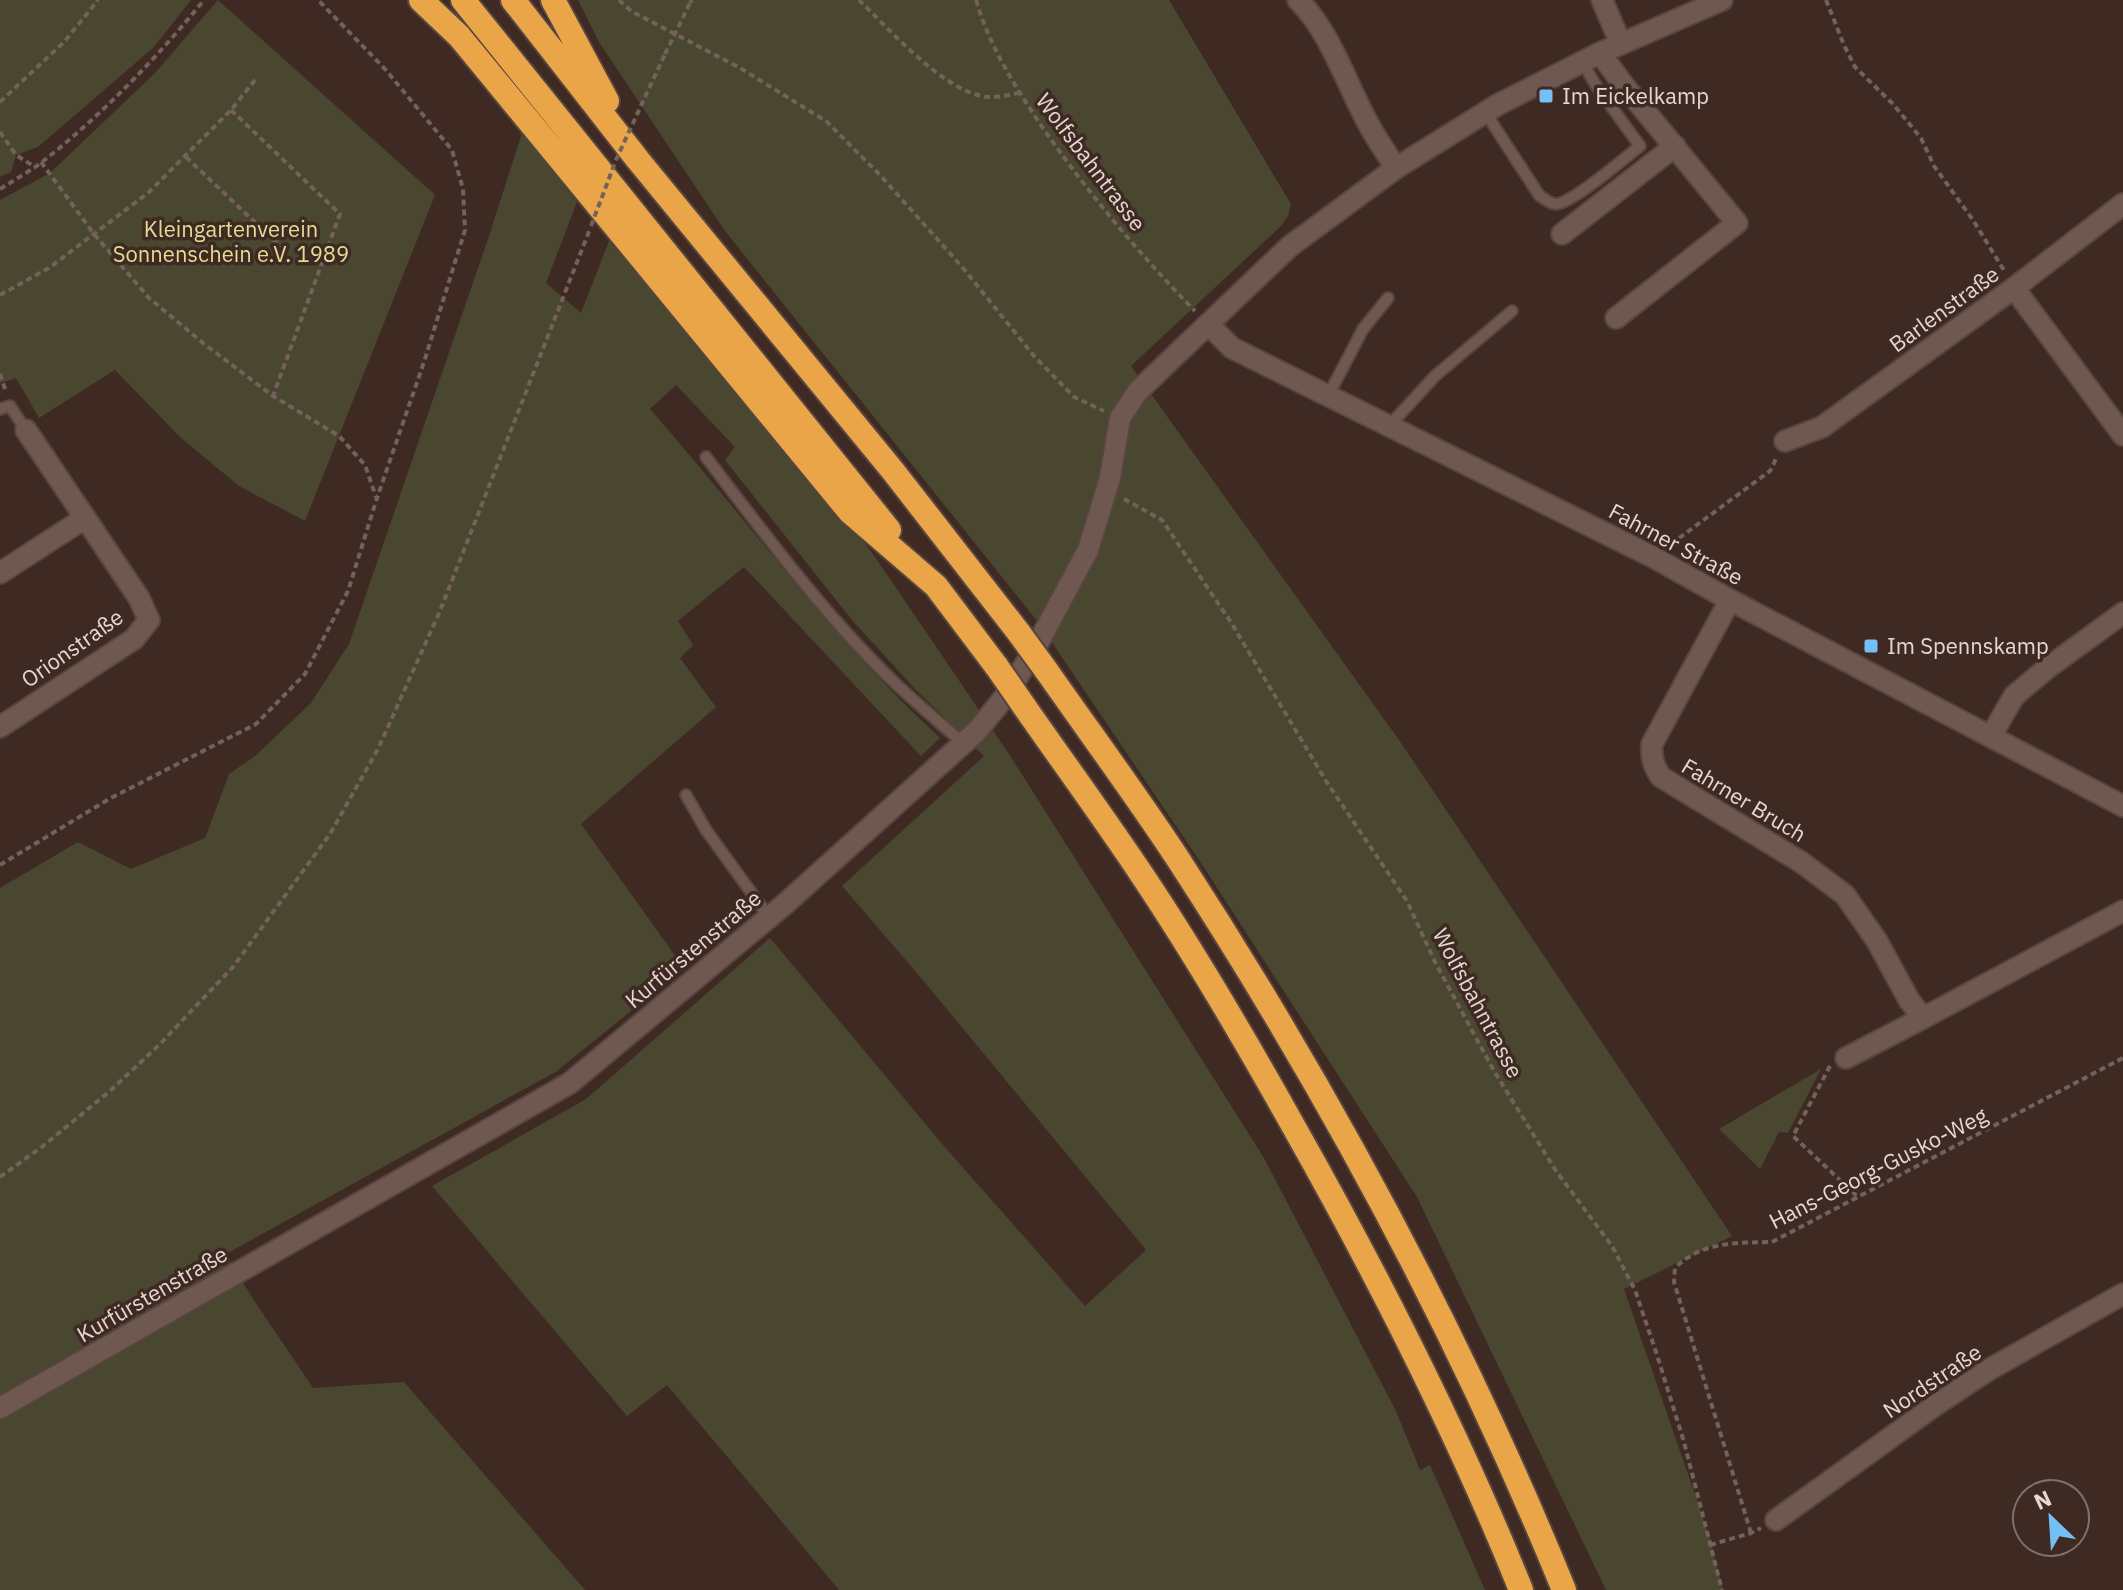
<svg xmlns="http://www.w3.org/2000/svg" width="2123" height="1590" font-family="'IBM Plex Sans',sans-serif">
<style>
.green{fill:#49472f}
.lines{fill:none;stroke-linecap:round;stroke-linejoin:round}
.service-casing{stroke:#574540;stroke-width:14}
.minor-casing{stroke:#574540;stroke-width:24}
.tertiary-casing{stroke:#574540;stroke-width:24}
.motorway-casing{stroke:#574540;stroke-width:28}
.path{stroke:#74615b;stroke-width:4;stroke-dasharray:6 4;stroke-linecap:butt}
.service{stroke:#6f584f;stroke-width:10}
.minor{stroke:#6f584f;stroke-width:20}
.tertiary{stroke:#6f584f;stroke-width:20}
.motorway{stroke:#e9a548;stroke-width:24}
.motorway-bridge-casing{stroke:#574540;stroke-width:28;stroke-linecap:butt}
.path-bridge{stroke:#74615b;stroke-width:4;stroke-dasharray:6 4;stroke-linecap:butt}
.motorway-bridge{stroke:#e9a548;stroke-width:24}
.poi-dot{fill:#74c0f6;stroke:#3f2a23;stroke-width:3}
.labels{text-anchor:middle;stroke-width:7;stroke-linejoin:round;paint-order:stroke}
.poi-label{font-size:22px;fill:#e5d7d3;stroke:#3f2a23;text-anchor:start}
.street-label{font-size:22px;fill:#e5d7d3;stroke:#3f2a23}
.park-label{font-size:22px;fill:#e2dc94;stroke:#3f2a23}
</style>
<rect width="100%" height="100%" fill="#3f2a23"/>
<path class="green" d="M 0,0 L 191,0 L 154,47 L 38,147 L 16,155 L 11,172 L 0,177 Z
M 218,0 L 435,195 L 305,521 L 239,486 L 180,437 L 115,370 L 39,418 L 16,378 L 0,383 L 0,200 L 50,173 L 155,73 Z
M 578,0 L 1169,0 L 1291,204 L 1288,216 L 1281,226 L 1131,366 L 1399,740 L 1732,1236 L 1624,1289 L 1710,1538 L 1723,1590 L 1606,1590 L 1417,1197 L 1199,860 L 1038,622 L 725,231 L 599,42 Z
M 522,133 L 577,202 L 546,283 L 581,313 L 609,241 L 871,551 L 1009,754 L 1264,1158 L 1396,1411 L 1420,1470 L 1430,1465 L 1485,1590 L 839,1590 L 667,1385 L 627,1416 L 432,1186 L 586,1099 L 770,938 L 944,1146 L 1085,1306 L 1146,1250 L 922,979 L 842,886 L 984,756 L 916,690 L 852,620 L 725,460 L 735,447 L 676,385 L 650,409 C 747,519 832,639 940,738 L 921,756 L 744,567 L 678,621 L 693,645 L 680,658 L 716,707 L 581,824 L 684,968 L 557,1071 L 226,1254 C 252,1301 284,1343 313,1388 L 404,1382 L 585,1590 L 0,1590 L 0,888 L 78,842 L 131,869 L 205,838 L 229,774 L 255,756 L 311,703 L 349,644 L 488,239 Z
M 1821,1069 L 1788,1133 L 1779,1132 L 1760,1169 L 1719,1129 Z"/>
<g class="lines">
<g class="service-casing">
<path id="service" d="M 1485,112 L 1539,195 C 1543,198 1550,204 1556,204 C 1571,204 1625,158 1640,146 L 1597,87 L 1582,62
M 1328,396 L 1363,329 L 1388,298
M 0,409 L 10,406 L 26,430
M 1389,426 L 1435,376 L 1512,311
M 706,457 C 764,533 825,616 894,682 C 916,703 940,723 963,743
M 686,795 L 706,830 L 769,917"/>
</g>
<g class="minor-casing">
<path id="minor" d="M 1298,0 C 1332,34 1346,84 1369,125 C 1377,140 1387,154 1396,168
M 1602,0 L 1621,44
M 1600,53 L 1622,83 L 1737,223 L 1616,318
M 1562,234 L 1675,146
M 2014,288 L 2123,435
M 1785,441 L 1822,427 L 2014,288 L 2123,204
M 0,573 L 85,518
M 1730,600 L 1652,744 C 1651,757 1653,766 1661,777 L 1801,862 L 1845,895 L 1877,941 L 1909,1000 L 1923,1018 L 2123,911
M 0,727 L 134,639 L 149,620 L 139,598 L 26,430
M 1991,736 L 2014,696 L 2046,669 L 2123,613
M 1846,1058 L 1923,1018
M 1776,1520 L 1937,1404 L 1990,1369 L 2123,1294"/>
</g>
<g class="tertiary-casing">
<path id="tertiary" d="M 1208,324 L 1232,348 L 1653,557 L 1730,600 L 2123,806
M 0,1408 L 570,1083 L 785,904 L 977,731 L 1007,694 L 1037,645 L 1088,550 L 1110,478 L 1120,418 L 1138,391 L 1289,247 L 1396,168 L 1499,104 L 1600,53 L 1722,0"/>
</g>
<g class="motorway-casing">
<path id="motorway" d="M 421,0 L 459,36 L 850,512 L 936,586 L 997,667
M 463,0 L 889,530
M 513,0 L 638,160 L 893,471 L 1019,633
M 553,0 L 607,101
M 1046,670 C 1090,733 1136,795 1178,859 C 1328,1090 1460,1335 1564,1590
M 1024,706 C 1063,762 1104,818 1142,875 C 1197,957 1247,1043 1295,1129 C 1379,1278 1457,1431 1521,1590"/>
</g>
<path class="path" d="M 619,0 L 631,11 L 740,68 L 826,121 L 881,176 L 963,268 L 1034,356 L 1074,397 L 1104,411
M 859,0 C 889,29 941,88 982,96 C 994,99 1007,95 1019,93
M 976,0 C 990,48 1017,90 1045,131 C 1090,195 1140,255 1195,311
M 1826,0 L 1844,45 L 1855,67 L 1893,104 L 1921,138 L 1934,166 L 1973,220 L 2005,272
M 690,3 L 692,0
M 645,97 L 665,54
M 0,102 L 65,41 L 98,0
M 231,110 L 340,214 L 273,396
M 0,132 L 16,155 L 35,167
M 186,157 L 282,248
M 41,162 L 94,234 L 149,298 L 203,343 L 273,396 L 339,436 L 365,465 L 376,497
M 0,189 C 14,180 29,172 42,162 C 102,115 156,59 204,0
M 0,295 L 49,268 L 148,193 L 231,110 L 255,80
M 0,374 L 6,392
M 1124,499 L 1162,520 L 1232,624 L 1326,781 L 1407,901 L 1435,962 L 1494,1071 L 1556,1171 L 1612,1246 L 1635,1290 L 1657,1355 L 1684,1442 L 1722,1590
M 1671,544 L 1770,471 L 1777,457
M 0,865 L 109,799 L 256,724 L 305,674 L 348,591 L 377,498 L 424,362 L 465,230 L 463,189 L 452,150 L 385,69 L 318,0
M 1830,1066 L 1793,1136 L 1858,1197
M 0,1177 L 43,1146 L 110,1091 L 160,1044 L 233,967 L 330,834 L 378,749 L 440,611 L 590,229
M 1751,1533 L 1674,1282 L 1675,1268 C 1702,1241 1736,1243 1772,1242 L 2123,1058
M 1710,1545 L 1751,1533 L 1761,1528"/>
<use href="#service" class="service"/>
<use href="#minor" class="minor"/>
<use href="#tertiary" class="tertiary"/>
<use href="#motorway" class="motorway"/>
<g class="motorway-bridge-casing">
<path id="motorway-bridge" d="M 1019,633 L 1046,670
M 997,667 L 1024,706"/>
</g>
<path class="path-bridge" d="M 665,54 L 690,3
M 591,226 L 616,160 L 645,97"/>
<use href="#motorway-bridge" class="motorway-bridge"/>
</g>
<g class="poi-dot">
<rect x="1538" y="88" width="16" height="16" rx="4"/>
<rect x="1863" y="638" width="16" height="16" rx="4"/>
</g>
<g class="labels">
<g class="poi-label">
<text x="1562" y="104">Im Eickelkamp</text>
<text x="1887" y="654">Im Spennskamp</text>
</g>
<g class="street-label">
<text transform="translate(1091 162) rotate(53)" y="8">Wolfsbahntrasse</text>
<text transform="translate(1944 309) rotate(-36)" y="8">Barlenstraße</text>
<text transform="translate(1676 544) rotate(28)" y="8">Fahrner Straße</text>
<text transform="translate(72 648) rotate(-35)" y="8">Orionstraße</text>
<text transform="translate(1744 800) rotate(31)" y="8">Fahrner Bruch</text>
<text transform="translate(693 949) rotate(-40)" y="8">Kurfürstenstraße</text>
<text transform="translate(1478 1003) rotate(62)" y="8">Wolfsbahntrasse</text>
<text transform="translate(1878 1168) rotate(-27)" y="8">Hans-Georg-Gusko-Weg</text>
<text transform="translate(152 1294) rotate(-30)" y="8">Kurfürstenstraße</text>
<text transform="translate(1932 1381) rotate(-34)" y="8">Nordstraße</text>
</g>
<g class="park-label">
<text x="231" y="237">Kleingartenverein<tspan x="231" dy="25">Sonnenschein e.V. 1989</tspan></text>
</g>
</g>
<g transform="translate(2051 1518) rotate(335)"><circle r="38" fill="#3f2a23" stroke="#816f69" stroke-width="2"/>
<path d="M0-6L14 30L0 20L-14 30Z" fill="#74c0f6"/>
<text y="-12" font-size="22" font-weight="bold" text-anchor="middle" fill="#e5d7d3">N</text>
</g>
</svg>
